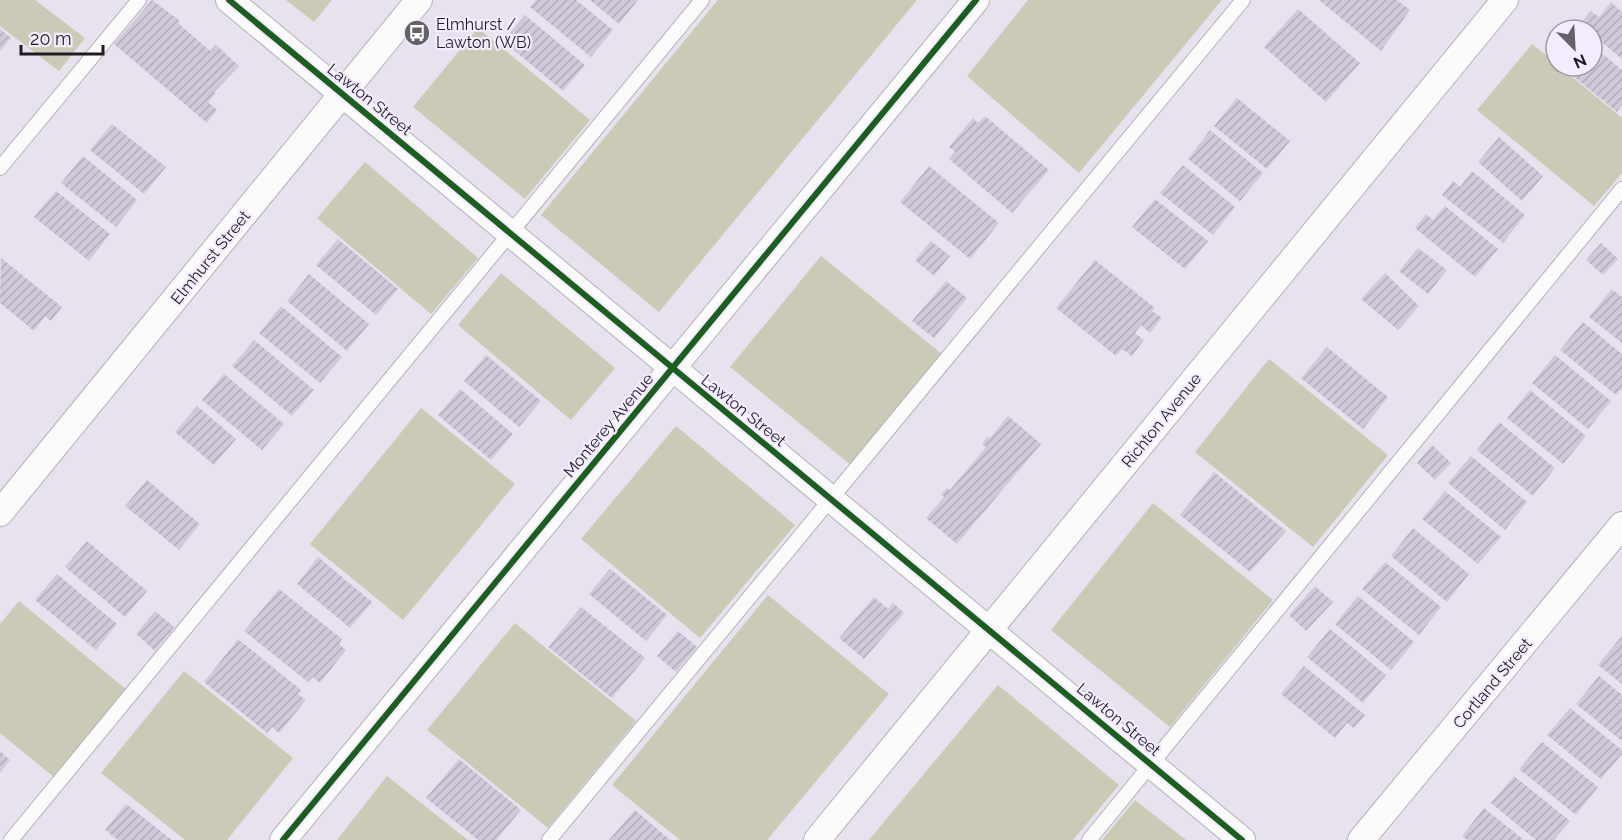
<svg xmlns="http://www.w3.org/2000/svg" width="1622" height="840" font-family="Raleway,sans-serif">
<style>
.grass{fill:#cacab7}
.building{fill:url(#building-hatch)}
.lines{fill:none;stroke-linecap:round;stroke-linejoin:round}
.service-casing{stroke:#b4b1b9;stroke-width:16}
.minor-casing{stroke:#b4b1b9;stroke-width:28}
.service{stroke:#fbfbfc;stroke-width:14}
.minor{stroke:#fbfbfc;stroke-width:26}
.cycleway-casing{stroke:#f4ebff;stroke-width:10}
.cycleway{stroke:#1b5e20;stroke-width:6}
.labels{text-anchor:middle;stroke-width:4.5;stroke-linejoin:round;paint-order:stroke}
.poi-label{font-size:16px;fill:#1e1b22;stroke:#f4ebff;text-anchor:start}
.street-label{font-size:16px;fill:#1e1b22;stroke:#f4ebff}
</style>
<defs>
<pattern id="building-hatch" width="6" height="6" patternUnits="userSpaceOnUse" patternTransform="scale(1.5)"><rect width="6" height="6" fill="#d0c9d9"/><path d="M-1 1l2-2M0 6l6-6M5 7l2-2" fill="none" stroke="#b2acba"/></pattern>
</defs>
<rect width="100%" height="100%" fill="#e7e2ed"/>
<path class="grass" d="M 0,0 L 35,0 L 85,38 L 59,71 L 0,26 Z
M 286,0 L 332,0 L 314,22 Z
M 718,0 L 917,0 L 659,312 L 541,215 Z
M 1028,0 L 1222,0 L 1079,173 L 967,76 Z
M 478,28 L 590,120 L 525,199 L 413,107 Z
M 1532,44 L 1622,118 L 1622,173 L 1594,206 L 1477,110 Z
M 365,162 L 478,258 L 431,314 L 317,218 Z
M 821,256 L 942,354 L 851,465 L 730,367 Z
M 501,273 L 615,368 L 571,420 L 458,325 Z
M 1269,359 L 1388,455 L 1313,547 L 1195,452 Z
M 421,408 L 515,484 L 403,620 L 310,544 Z
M 676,426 L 795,525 L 700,638 L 581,539 Z
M 1153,503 L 1273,600 L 1170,727 L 1051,630 Z
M 768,595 L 889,694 L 767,840 L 680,840 L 612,785 Z
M 19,601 L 127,690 L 55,778 L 0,733 L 0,624 Z
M 515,623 L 636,721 L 548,828 L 427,730 Z
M 184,671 L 293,758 L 227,840 L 185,840 L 101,773 Z
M 998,685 L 1119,785 L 1073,840 L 869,840 Z
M 387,776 L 468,840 L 337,840 Z
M 1135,800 L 1186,840 L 1102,840 Z"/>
<path class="building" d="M 152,0 L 180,21 L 178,23 L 210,51 L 216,45 L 239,66 L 214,92 L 216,93 L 208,102 L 217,110 L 207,123 L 114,44 Z
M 536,0 L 576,0 L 613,30 L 591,57 L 530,7 Z
M 590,0 L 638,0 L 619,24 Z
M 1319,0 L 1397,0 L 1410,10 L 1381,51 Z
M 1611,2 L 1622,12 L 1622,59 L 1592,34 L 1592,30 L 1587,30 L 1580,24 L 1591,11 L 1599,17 Z
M 1298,9 L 1360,63 L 1326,102 L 1264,47 Z
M 525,15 L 585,65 L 563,91 L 503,41 Z
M 0,29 L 11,38 L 0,51 Z
M 1592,45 L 1622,70 L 1622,105 L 1617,112 L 1561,66 L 1592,66 Z
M 1237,98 L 1290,141 L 1267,169 L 1214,126 Z
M 985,116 L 1049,170 L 1012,213 L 949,159 L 955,152 L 949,147 L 973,118 L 978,123 Z
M 112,124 L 166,167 L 144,194 L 90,150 Z
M 1210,130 L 1263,173 L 1240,201 L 1188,159 Z
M 1499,137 L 1543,176 L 1522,201 L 1478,162 Z
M 83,156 L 137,200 L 116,227 L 61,183 Z
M 1183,165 L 1235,207 L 1213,235 L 1160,193 Z
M 929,166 L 999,223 L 970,259 L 900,202 Z
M 1472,171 L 1525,215 L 1503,243 L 1442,195 L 1453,181 L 1460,187 Z
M 56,191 L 110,234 L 89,261 L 34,217 Z
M 1155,199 L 1208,241 L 1185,269 L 1132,227 Z
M 1445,206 L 1498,249 L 1475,277 L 1415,228 L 1426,214 L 1433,220 Z
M 338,239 L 398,289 L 376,315 L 316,265 Z
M 931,241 L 950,256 L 934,276 L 915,260 Z
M 1601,243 L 1618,259 L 1603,275 L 1586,260 Z
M 1418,248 L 1447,270 L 1428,294 L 1399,271 Z
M 1,258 L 62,307 L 51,321 L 45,316 L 34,331 L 0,303 Z
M 1095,260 L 1155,308 L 1152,311 L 1162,318 L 1150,333 L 1141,325 L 1135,333 L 1144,340 L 1132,356 L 1122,349 L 1116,356 L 1056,308 Z
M 1385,273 L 1419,306 L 1398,330 L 1361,299 Z
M 309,274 L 369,324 L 347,351 L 287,301 Z
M 946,281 L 967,298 L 934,338 L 912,321 Z
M 1612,289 L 1622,297 L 1622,343 L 1589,317 Z
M 281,306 L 342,357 L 320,383 L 259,333 Z
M 1583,322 L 1622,354 L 1622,388 L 1616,395 L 1560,350 Z
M 254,340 L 314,390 L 292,416 L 232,366 Z
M 1327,347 L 1388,397 L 1363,429 L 1301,378 Z
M 486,355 L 541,401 L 519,427 L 464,381 Z
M 1555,355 L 1611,401 L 1588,429 L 1532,383 Z
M 224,374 L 284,424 L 262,450 L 202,400 Z
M 460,389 L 513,434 L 491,460 L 438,415 Z
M 1530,390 L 1586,436 L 1563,464 L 1507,418 Z
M 197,406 L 236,439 L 214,465 L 175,432 Z
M 1008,416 L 1041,444 L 957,544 L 926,518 L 944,497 L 941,494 L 947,488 L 950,490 L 986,447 L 982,444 L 988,436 L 990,438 Z
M 1499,422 L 1555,468 L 1533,496 L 1477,450 Z
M 1432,445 L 1451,463 L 1435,480 L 1417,463 Z
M 1471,456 L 1527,502 L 1505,530 L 1448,483 Z
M 1214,472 L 1286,531 L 1250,572 L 1180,515 Z
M 147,480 L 200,524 L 179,550 L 125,506 Z
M 1445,491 L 1501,537 L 1478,564 L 1422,519 Z
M 1413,528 L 1469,574 L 1447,602 L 1391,556 Z
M 87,541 L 147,591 L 125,617 L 65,567 Z
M 318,557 L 372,602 L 350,628 L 297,584 Z
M 1385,562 L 1441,607 L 1419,635 L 1362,589 Z
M 610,569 L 667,615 L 646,641 L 589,594 Z
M 57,574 L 117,624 L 96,650 L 35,600 Z
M 1315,586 L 1333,602 L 1306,631 L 1289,615 Z
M 279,589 L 342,639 L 339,644 L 346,650 L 320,683 L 313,677 L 308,682 L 244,631 Z
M 1358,596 L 1414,642 L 1391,670 L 1335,624 Z
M 874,597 L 888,609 L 893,603 L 904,613 L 864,659 L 839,638 Z
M 581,607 L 645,658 L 612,698 L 548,647 Z
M 155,611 L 174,627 L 155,651 L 136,634 Z
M 1330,629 L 1386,675 L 1363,703 L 1307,657 Z
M 678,631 L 697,647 L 676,672 L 657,656 Z
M 1621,637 L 1622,638 L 1622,684 L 1598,665 Z
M 238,639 L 301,690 L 298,694 L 306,700 L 279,733 L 272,727 L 267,733 L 204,682 Z
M 1304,666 L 1365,715 L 1354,728 L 1347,723 L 1335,738 L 1281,694 Z
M 1599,676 L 1622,695 L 1622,741 L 1576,704 Z
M 1570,708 L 1622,750 L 1622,754 L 1601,779 L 1547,735 Z
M 1542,742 L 1598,787 L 1576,815 L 1519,769 Z
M 0,751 L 10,760 L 0,773 Z
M 459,759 L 521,810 L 496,840 L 478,840 L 426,798 Z
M 1514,776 L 1570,821 L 1554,840 L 1536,840 L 1491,803 Z
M 126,804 L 172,840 L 118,840 L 105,830 Z
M 1484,808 L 1524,840 L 1467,840 L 1462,836 Z
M 635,810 L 670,840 L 609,840 Z"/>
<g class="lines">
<g class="service-casing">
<path id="service" d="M 0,168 L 139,0
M 11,840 L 702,0
M 549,840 L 1243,0
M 1089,840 L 1622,189"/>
</g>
<g class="minor-casing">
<path id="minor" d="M 229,0 L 1242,840
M 0,513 L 419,0
M 283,840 L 976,0
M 817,840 L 1505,0
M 1361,840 L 1622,525"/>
</g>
<use href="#service" class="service"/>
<use href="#minor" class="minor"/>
<g class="cycleway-casing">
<path id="cycleway" d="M 229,0 L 1242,840
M 283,840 L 976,0"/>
</g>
<use href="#cycleway" class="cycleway"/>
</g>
<defs>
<g id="bus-disc" transform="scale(1.35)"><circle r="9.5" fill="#646169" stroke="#f4ebff"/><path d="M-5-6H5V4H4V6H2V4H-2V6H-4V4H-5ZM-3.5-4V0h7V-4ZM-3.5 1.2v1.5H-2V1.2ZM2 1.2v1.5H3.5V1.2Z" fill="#fff"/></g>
</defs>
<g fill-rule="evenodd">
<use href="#bus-disc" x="417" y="33"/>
</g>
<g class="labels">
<g class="poi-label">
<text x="436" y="30">Elmhurst /<tspan x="436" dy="18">Lawton (WB)</tspan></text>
</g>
<g class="street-label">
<text transform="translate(370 99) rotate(39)" y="6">Lawton Street</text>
<text transform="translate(210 257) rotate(-51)" y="6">Elmhurst Street</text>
<text transform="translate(744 410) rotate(39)" y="6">Lawton Street</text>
<text transform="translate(1161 420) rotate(-51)" y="6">Richton Avenue</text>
<text transform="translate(608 425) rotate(-50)" y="6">Monterey Avenue</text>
<text transform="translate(1492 683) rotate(-50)" y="6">Cortland Street</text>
<text transform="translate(1119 719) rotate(40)" y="6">Lawton Street</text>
</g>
</g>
<g transform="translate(1574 48) rotate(156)"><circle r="28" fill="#f4ebff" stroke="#9e98a7" stroke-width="1.5"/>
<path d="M0-4.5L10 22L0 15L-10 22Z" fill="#646169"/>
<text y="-9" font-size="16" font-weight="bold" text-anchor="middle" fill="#1e1b22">N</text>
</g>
<path d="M21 45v9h82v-9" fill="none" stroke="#1e1b22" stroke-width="3"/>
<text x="30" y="45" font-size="18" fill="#1e1b22" stroke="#f4ebff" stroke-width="4.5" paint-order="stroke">20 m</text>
</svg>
